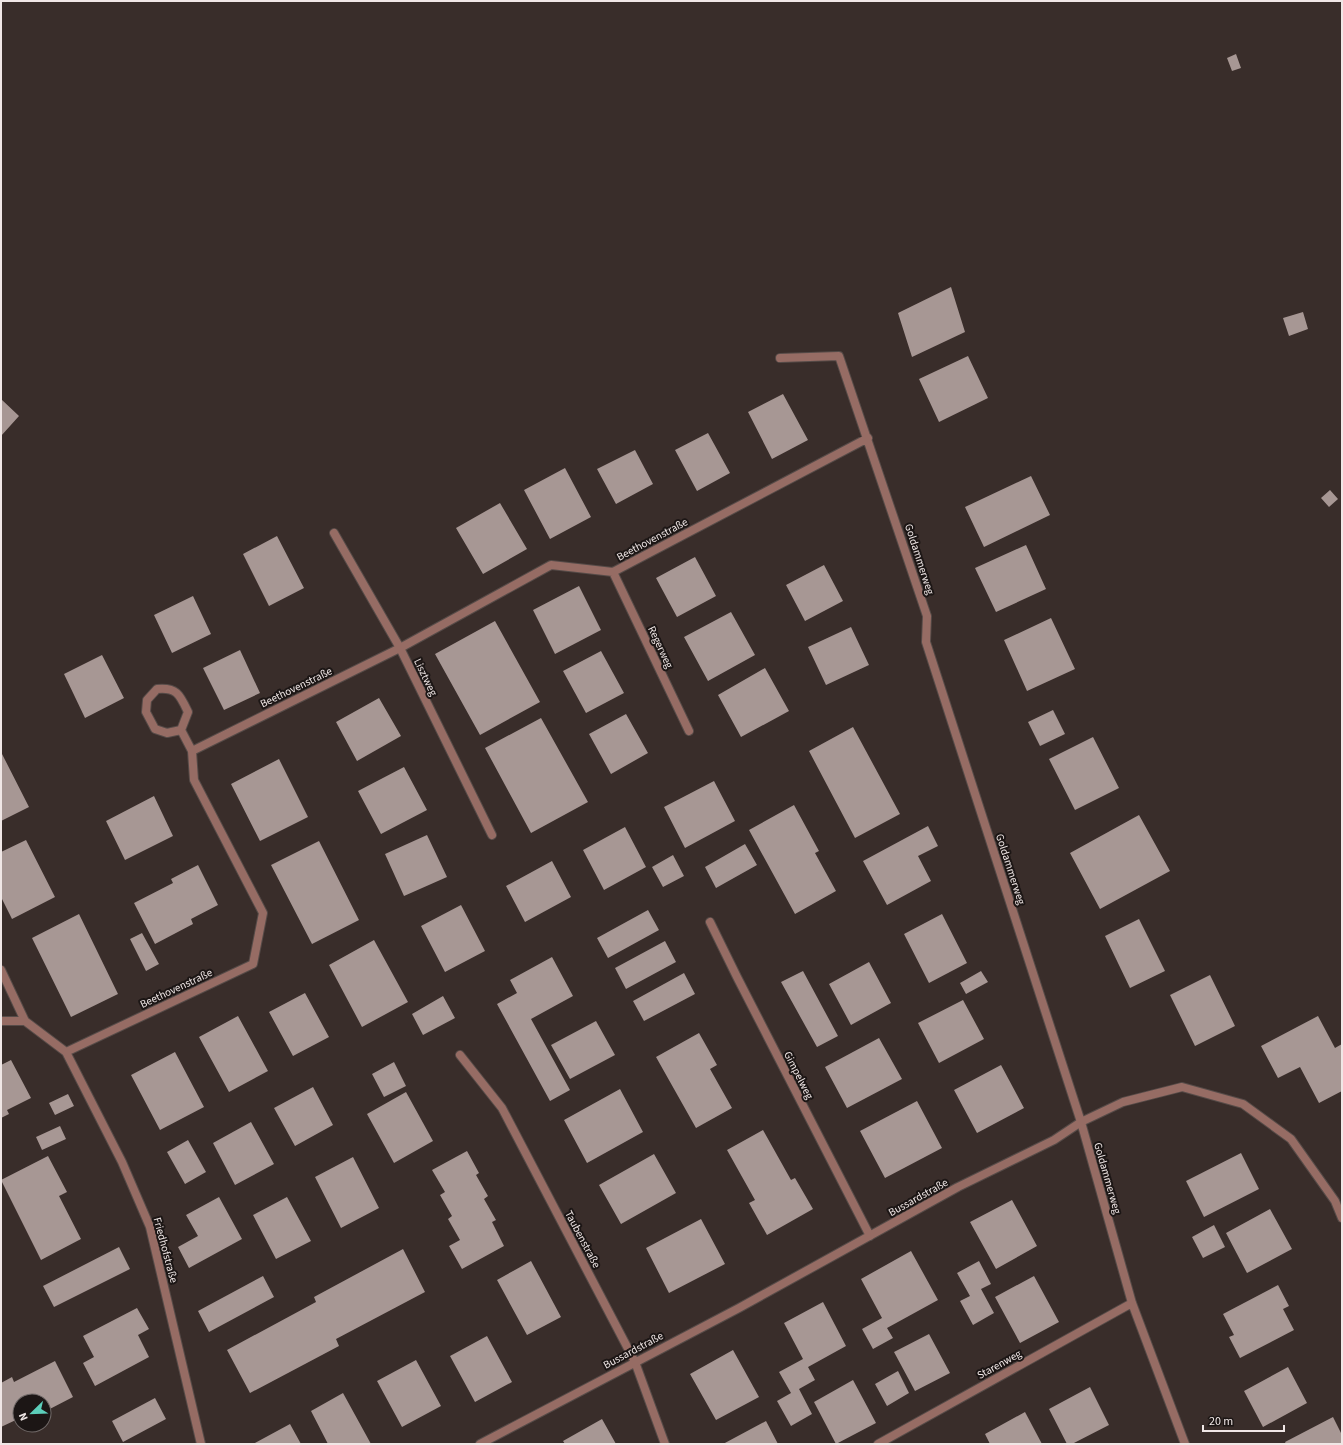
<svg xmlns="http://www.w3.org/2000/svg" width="1343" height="1445" font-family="'Source Sans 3',sans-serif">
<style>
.building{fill:#a79794}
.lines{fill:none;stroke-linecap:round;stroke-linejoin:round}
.street-casing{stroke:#564b48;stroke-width:10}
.street{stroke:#966c64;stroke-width:8}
.labels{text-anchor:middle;stroke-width:4;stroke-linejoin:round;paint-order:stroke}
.street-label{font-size:11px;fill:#f0e7e6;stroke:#1c1615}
</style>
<rect width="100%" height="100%" fill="#392d2a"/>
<path class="building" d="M 1236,54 L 1241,68 L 1232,71 L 1227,58 Z
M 951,287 L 965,332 L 912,357 L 898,313 Z
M 1303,312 L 1308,329 L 1289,336 L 1283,318 Z
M 968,356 L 988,398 L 939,422 L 919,379 Z
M 783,394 L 808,440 L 772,459 L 748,412 Z
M 1,399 L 19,416 L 1,436 Z
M 708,433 L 730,473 L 697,491 L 675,450 Z
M 635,450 L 653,484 L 616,504 L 597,469 Z
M 565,468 L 591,517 L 550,539 L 524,490 Z
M 1031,476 L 1050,515 L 984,547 L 965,507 Z
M 1330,490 L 1338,499 L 1329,507 L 1321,498 Z
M 500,503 L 527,549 L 483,574 L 456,528 Z
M 277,536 L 304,588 L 269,606 L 243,554 Z
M 1026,545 L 1046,589 L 996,612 L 975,568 Z
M 695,557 L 716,596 L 677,617 L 656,578 Z
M 824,565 L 843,601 L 805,621 L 786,585 Z
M 579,586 L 601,630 L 555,654 L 533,610 Z
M 193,596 L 211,634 L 172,653 L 154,615 Z
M 731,612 L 755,655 L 708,681 L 684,637 Z
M 1051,618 L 1075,669 L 1027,691 L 1004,640 Z
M 495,621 L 540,702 L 480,735 L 435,654 Z
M 851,627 L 869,665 L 826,685 L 808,647 Z
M 240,650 L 260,693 L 224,710 L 203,668 Z
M 601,651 L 624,693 L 586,713 L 563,671 Z
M 102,655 L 124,698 L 85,718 L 64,674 Z
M 765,668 L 789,711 L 741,737 L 718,695 Z
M 379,698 L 401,736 L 357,761 L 336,722 Z
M 1053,710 L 1065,734 L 1040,746 L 1028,722 Z
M 626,714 L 648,753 L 611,774 L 589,734 Z
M 541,718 L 588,802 L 531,833 L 485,748 Z
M 853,727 L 900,814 L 855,838 L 809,751 Z
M 1093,737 L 1119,788 L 1075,810 L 1049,759 Z
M 1,752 L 29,807 L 1,821 Z
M 279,759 L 308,817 L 260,841 L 231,784 Z
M 404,767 L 427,810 L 381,834 L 358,791 Z
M 714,781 L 735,821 L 685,848 L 664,807 Z
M 154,796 L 173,836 L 125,860 L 106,821 Z
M 794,805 L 819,851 L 815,853 L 836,891 L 795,914 L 749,830 Z
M 1139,815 L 1170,871 L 1100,909 L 1070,853 Z
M 928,826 L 938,846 L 918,856 L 931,881 L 887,905 L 863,861 Z
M 625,827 L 646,867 L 604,890 L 583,850 Z
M 427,835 L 447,877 L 404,896 L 385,854 Z
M 26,840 L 55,897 L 12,919 L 1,897 L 1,852 Z
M 319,841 L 359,920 L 312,944 L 271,865 Z
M 745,844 L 757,865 L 716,888 L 705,867 Z
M 673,855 L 684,876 L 663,887 L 652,867 Z
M 552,861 L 571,897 L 525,922 L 506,886 Z
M 198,865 L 218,905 L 191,919 L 193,924 L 155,944 L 134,903 L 173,883 L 171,879 Z
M 461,905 L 485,951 L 445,972 L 421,926 Z
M 648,910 L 659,930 L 608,958 L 597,938 Z
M 79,914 L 118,994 L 71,1017 L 32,938 Z
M 942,914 L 967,963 L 929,983 L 904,934 Z
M 1139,919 L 1165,971 L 1130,988 L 1105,936 Z
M 142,933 L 159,964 L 146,971 L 130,939 Z
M 374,940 L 408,1002 L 362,1027 L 329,965 Z
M 665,941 L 676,962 L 626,989 L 615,968 Z
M 552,957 L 573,996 L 531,1019 L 570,1090 L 550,1101 L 497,1004 L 517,993 L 510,980 Z
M 869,962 L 891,1003 L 851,1025 L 829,984 Z
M 803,971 L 838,1036 L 817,1047 L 781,982 Z
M 981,971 L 988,982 L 966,994 L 960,983 Z
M 684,973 L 695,994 L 644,1021 L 633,1001 Z
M 1210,975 L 1235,1026 L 1195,1046 L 1170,995 Z
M 305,993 L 329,1037 L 293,1056 L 269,1012 Z
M 443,996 L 455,1018 L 423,1035 L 412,1014 Z
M 963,1000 L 984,1039 L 939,1063 L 918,1023 Z
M 238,1016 L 268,1071 L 229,1092 L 199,1037 Z
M 1318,1016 L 1335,1048 L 1342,1044 L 1342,1091 L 1319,1103 L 1300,1067 L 1278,1078 L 1261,1046 Z
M 596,1021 L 615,1055 L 570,1079 L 551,1045 Z
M 699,1033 L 717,1065 L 710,1069 L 732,1108 L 696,1128 L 656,1057 Z
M 879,1038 L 902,1079 L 847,1108 L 825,1067 Z
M 175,1052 L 204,1107 L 160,1130 L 131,1075 Z
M 11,1060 L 31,1098 L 7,1110 L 9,1114 L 1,1118 L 1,1065 Z
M 394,1062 L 406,1086 L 384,1097 L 372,1074 Z
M 1001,1065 L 1024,1108 L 977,1133 L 954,1090 Z
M 313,1087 L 333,1125 L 295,1146 L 274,1108 Z
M 620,1089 L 643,1132 L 587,1163 L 564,1120 Z
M 406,1092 L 433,1141 L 394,1163 L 367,1114 Z
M 68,1094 L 74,1106 L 55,1115 L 49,1103 Z
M 917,1101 L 942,1148 L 885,1178 L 860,1131 Z
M 251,1122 L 274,1164 L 235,1185 L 213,1143 Z
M 60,1126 L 66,1139 L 42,1150 L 36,1137 Z
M 763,1130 L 791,1180 L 795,1178 L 813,1209 L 767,1235 L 749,1203 L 755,1200 L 727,1150 Z
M 188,1140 L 206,1172 L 185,1184 L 167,1152 Z
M 467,1151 L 479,1173 L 476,1175 L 488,1196 L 484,1199 L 496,1220 L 492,1222 L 504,1246 L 462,1269 L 449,1246 L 460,1240 L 448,1219 L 452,1216 L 440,1195 L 445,1192 L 432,1170 Z
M 1241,1153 L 1259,1189 L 1204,1217 L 1186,1181 Z
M 654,1154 L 676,1193 L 621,1224 L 599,1185 Z
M 48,1156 L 67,1192 L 59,1196 L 81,1239 L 41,1260 L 1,1180 Z
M 353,1157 L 379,1208 L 341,1228 L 315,1177 Z
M 219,1197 L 242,1239 L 189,1268 L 178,1247 L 198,1236 L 186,1215 Z
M 287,1197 L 311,1241 L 276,1259 L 253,1215 Z
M 1012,1200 L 1037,1246 L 996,1269 L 970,1222 Z
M 1270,1209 L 1292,1249 L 1247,1273 L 1226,1233 Z
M 701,1219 L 725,1264 L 669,1293 L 646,1248 Z
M 1214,1225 L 1225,1247 L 1203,1258 L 1192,1237 Z
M 119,1247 L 130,1269 L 54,1307 L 43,1286 Z
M 403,1249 L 425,1292 L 336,1339 L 339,1346 L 250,1393 L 227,1350 L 316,1302 L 314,1297 Z
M 911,1251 L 938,1300 L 887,1328 L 893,1338 L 873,1349 L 862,1329 L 882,1318 L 861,1279 Z
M 531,1261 L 561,1317 L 527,1335 L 497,1280 Z
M 979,1261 L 991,1284 L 981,1289 L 994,1313 L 973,1325 L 960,1301 L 970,1296 L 957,1273 Z
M 263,1276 L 274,1297 L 209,1332 L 198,1311 Z
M 1034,1276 L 1059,1322 L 1020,1343 L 995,1297 Z
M 1278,1285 L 1289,1306 L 1283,1309 L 1294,1330 L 1240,1358 L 1229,1337 L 1234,1335 L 1223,1314 Z
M 823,1302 L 846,1346 L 808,1367 L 815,1380 L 799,1389 L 812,1414 L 791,1426 L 777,1401 L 791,1393 L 779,1372 L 803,1359 L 784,1323 Z
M 137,1308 L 149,1329 L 138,1335 L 149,1357 L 95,1386 L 83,1363 L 94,1357 L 83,1336 Z
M 929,1334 L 950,1373 L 915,1391 L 894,1352 Z
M 487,1336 L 512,1382 L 475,1402 L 450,1356 Z
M 733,1350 L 759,1397 L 716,1420 L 690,1374 Z
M 416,1360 L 441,1406 L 402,1427 L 377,1381 Z
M 55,1361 L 73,1397 L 44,1412 L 44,1401 L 20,1401 L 20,1418 L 1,1427 L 1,1383 L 12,1377 L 14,1382 Z
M 1288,1367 L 1307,1403 L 1263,1427 L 1244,1391 Z
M 898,1371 L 909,1393 L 887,1406 L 875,1384 Z
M 853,1380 L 876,1423 L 836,1444 L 814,1402 Z
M 1090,1387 L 1109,1425 L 1072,1444 L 1067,1444 L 1049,1409 Z
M 343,1393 L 371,1444 L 328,1444 L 311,1411 Z
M 155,1398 L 166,1419 L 123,1442 L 112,1421 Z
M 1025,1412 L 1042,1444 L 990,1444 L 985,1434 Z
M 1333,1417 L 1342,1435 L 1342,1444 L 1286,1444 L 1285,1442 Z
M 602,1419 L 616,1444 L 565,1444 L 563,1441 Z
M 766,1421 L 778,1444 L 723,1444 Z
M 290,1424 L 301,1444 L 253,1444 Z"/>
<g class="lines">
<g class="street-casing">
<path id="street" d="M 780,358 L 839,356 L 927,616 L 926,642 L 1081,1122 L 1132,1303 L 1185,1444
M 334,533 L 400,648 L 492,835
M 613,572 L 689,731
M 181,730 L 167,733 L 155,729 L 146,712 L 147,700 L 157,689 C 177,687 180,695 188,712 L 181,730 L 192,751
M 710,922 L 737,977 L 870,1236
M 1,970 L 25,1021
M 1,1021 L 25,1021 L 66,1052 L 253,964 L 263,913 L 194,780 L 192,751 L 400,648 L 551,565 L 613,572 L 868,438
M 66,1052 L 122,1162 L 150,1227 L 201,1444
M 460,1055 L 502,1108 L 635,1362 L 665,1444
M 480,1444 L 739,1308 L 958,1187 L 1054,1140 L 1081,1122 L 1123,1102 L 1182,1087 L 1243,1104 L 1291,1139 L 1335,1201 L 1342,1218
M 878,1444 L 1132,1303"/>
</g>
<use href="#street" class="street"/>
</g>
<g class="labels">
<g class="street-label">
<text transform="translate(652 539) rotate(-28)" y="4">Beethovenstraße</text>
<text transform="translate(920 559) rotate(72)" y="4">Goldammerweg</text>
<text transform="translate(661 647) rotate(65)" y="4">Regerweg</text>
<text transform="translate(426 677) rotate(64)" y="4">Lisztweg</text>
<text transform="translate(296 687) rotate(-26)" y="4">Beethovenstraße</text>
<text transform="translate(1011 869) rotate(72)" y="4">Goldammerweg</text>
<text transform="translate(176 988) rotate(-25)" y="4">Beethovenstraße</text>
<text transform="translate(799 1075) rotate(63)" y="4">Gimpelweg</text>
<text transform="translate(1108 1178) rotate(74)" y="4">Goldammerweg</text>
<text transform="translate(918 1197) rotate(-29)" y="4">Bussardstraße</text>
<text transform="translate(583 1239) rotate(62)" y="4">Taubenstraße</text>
<text transform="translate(166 1250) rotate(75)" y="4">Friedhofstraße</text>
<text transform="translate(633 1350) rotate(-28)" y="4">Bussardstraße</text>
<text transform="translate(999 1364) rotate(-29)" y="4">Starenweg</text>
</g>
</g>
<rect width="1343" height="1445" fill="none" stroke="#f0e7e6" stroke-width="4"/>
<g transform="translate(32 1413) rotate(247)"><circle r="19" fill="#1c1615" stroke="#716a69"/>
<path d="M0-3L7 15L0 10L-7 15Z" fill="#5cceba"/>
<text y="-6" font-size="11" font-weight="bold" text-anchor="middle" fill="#f0e7e6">N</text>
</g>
<path d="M1203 1425v6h81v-6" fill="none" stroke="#f0e7e6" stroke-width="2"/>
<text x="1209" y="1425" font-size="12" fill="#f0e7e6" stroke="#1c1615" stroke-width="3" paint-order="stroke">20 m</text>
</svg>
